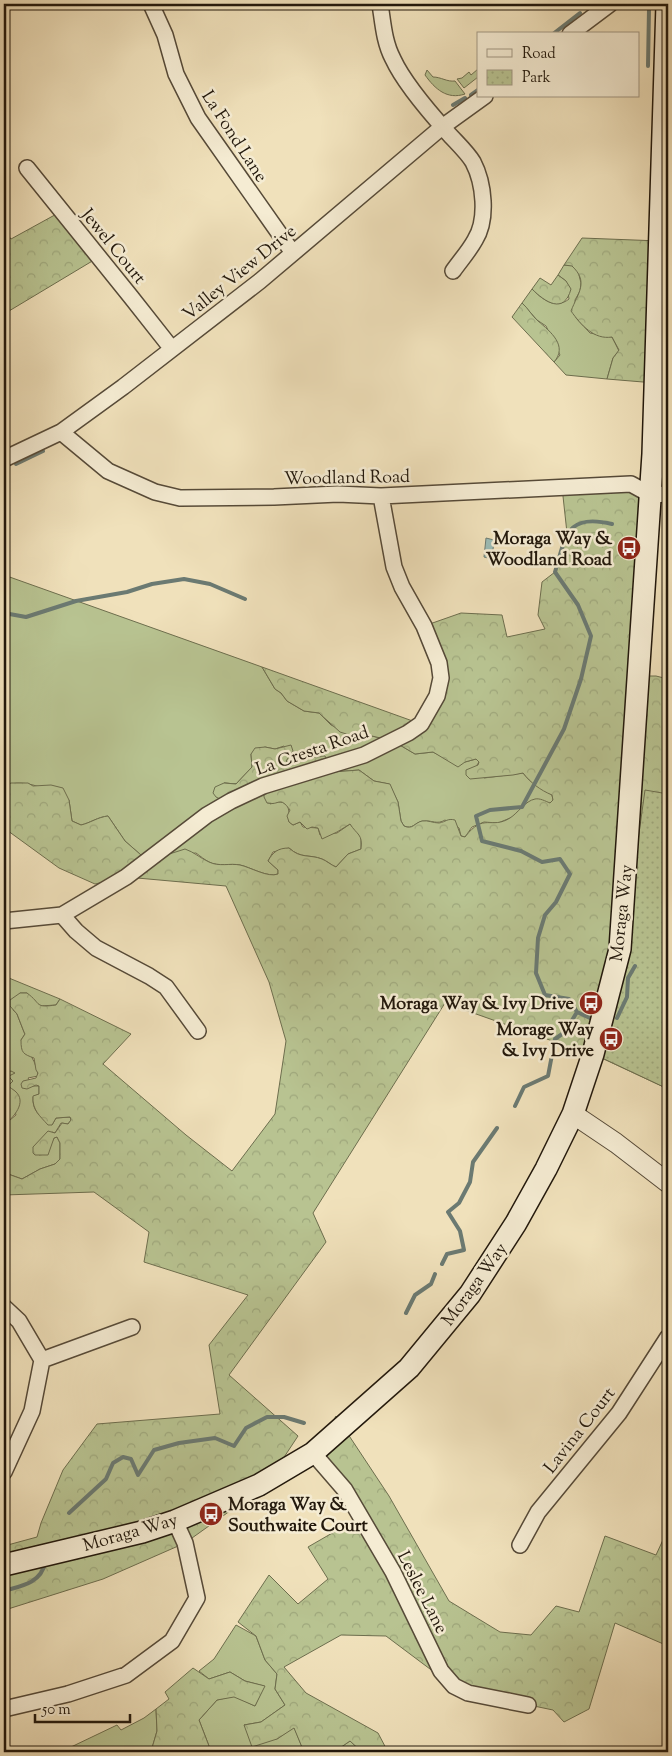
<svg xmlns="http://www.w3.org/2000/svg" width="672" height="1756" font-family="'Sorts Mill Goudy',serif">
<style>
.grass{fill:#b8c391;stroke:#6d6e4e}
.forest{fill:url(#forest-crowns);stroke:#6d6e4e}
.park{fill:url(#park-dots);stroke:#6d6e4e}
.water{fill:#9bbcb6;stroke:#6b7a72}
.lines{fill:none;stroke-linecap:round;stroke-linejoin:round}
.stream{stroke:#6b7a72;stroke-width:4}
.minor-casing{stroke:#564a38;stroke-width:18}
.tertiary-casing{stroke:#564a38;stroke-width:21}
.secondary-casing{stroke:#22180c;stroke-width:24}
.minor{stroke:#f5ecd3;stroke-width:15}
.tertiary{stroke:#f5ecd3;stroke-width:19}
.secondary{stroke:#f5ecd3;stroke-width:21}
.labels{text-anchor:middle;stroke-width:5;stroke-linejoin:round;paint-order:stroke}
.street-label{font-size:18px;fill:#22180c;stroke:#f5ecd3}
.poi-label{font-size:18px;font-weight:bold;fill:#22180c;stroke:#f5ecd3;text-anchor:end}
</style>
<defs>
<pattern id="forest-crowns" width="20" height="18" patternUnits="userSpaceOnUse" patternTransform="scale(1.25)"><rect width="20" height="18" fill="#b8c391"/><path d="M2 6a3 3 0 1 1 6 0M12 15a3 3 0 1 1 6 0" fill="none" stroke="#9ea77c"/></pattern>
<pattern id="park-dots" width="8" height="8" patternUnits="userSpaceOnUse" patternTransform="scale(1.25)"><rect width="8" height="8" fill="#b8c391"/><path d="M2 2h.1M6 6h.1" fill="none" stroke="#9ea77c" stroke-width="1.8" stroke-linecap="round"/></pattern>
</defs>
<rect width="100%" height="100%" fill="#f0e1bb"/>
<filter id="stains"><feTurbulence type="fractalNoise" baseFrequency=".004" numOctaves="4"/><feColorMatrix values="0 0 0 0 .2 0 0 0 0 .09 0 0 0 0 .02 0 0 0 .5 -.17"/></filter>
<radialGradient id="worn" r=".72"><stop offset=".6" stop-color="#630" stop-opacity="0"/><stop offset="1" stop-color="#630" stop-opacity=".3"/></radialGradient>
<path class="grass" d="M 478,69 L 478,77 L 464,88 L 457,79 L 462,78 L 469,72 L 471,75 Z
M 427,70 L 433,77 C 441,77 447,82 455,81 L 465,94 C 447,100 435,89 425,75 Z
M 564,265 L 572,265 L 578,271 L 581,283 L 580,291 L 575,300 L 576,318 L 590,333 L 612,337 L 619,351 L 613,358 L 607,379 L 566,375 L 554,362 L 560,355 L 546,326 L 537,320 L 522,303 L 532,289 C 542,299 555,310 569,299 L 566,281 L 558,275 Z
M 4,575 L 262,667 L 275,689 L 281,693 L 287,701 L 304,711 L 319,713 L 331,725 L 356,737 L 372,736 L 393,741 L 415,754 L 433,752 L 441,756 L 465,762 L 476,759 L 479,762 L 477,765 L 484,778 L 523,773 L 529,780 L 552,795 L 553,800 L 550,803 L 547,803 L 498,823 L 484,822 L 472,827 L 465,837 L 461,836 L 459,828 L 445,820 C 437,825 432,820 423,821 C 415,822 413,830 404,826 L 401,821 L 398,802 L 389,784 L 374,781 L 359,770 L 333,772 L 315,756 L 296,763 L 289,763 L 286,761 L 290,755 L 284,746 L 275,749 L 265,747 L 251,754 L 252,767 L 236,784 L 224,783 L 263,786 L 270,804 C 288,798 290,807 289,822 L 293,825 L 300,822 L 303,827 L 318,828 L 320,835 L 337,833 L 350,824 L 361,836 L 361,849 L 348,854 L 336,867 C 331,865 327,861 322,859 C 309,854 301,859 289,848 L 273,852 L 268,861 L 278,870 L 278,874 C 268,878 250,867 240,865 C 230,863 219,867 209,862 C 205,860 200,856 196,853 L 163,856 L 148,854 L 141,855 L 125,841 L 108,816 C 98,817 90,823 81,825 L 72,821 L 69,800 C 49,791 26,777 4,786 Z
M 4,976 L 60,999 L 56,1005 L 40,1006 L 27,993 L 20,993 L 13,1010 L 17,1014 L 24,1032 L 25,1034 L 21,1040 C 28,1052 37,1062 38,1076 L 28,1078 L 33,1086 L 39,1086 L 39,1094 L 33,1097 C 32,1112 41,1117 52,1125 L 56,1118 L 70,1117 L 71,1120 L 68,1124 L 61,1123 L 55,1133 L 52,1132 L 33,1147 L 39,1155 L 46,1154 L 54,1138 L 57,1137 L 60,1143 L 60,1159 L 55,1164 L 40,1169 L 22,1179 L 8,1174 L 4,1176 L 4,1125 L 16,1115 L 8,1086 L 10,1079 L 4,1073 L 4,1069 L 7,1067 L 7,1058 L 4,1056 Z
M 236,1625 L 256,1636 L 265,1660 L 277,1674 L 275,1689 L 285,1705 L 261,1722 L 244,1725 L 277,1739 L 294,1727 L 304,1752 L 202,1752 L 209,1746 L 199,1720 L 217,1700 L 234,1696 L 255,1706 L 264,1686 L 245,1681 L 230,1672 L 209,1679 L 199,1671 L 214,1659 Z
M 156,1709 L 157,1731 L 152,1748 L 154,1752 L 79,1752 L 71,1747 L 117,1725 L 121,1730 L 144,1718 Z
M 350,1741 L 362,1752 L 334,1752 Z"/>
<path class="forest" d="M 668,189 L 668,398 L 667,429 L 661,420 Z
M 62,211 L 99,257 L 4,314 L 4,230 L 11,239 Z
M 582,238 L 660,241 L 655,383 L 607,379 L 613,358 L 619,350 L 612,337 C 594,340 581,325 571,311 C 578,293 589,282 572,266 L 564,265 Z
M 558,275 L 566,281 L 571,289 C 564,315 545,302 532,289 L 540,278 L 551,285 Z
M 522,303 C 528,308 532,316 538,321 C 551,332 568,346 554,362 L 512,317 Z
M 668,450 L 668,494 L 651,495 L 639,676 L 656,676 L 668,679 L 668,1089 L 593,1054 L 578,1050 L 445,1003 L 313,1213 L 326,1242 L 229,1375 L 298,1436 L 265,1486 L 185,1543 L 103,1579 L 8,1609 L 4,1605 L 4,1546 L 37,1537 L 41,1523 L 63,1470 L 97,1424 L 220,1414 L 209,1345 L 248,1295 L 144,1262 L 149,1232 L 94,1192 L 4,1195 L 4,1176 L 8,1174 L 22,1179 L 40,1169 L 55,1164 L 60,1159 L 60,1143 L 57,1137 L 54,1138 L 48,1155 L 35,1155 L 33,1153 L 33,1147 L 48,1131 L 55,1133 L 62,1123 L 68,1124 L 71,1120 L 70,1117 L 56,1118 L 52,1125 L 48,1125 C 40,1116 32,1110 33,1096 L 39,1094 L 39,1086 L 36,1085 L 27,1089 L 22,1088 L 21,1084 L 23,1081 L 36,1078 L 38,1073 L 36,1070 L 34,1058 C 23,1054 21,1053 21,1040 L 25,1034 L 24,1032 L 17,1014 L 10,1006 L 10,1000 L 20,993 L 27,993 C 42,1004 34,1008 56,1005 L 60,999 L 131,1034 L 103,1064 L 186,1135 L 232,1171 L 275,1114 L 286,1041 L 269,982 L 226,886 L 126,877 L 95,884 L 59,868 L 4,828 L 4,786 L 11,783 L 28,783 L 33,786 L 51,785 L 63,788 L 69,800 L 72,821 L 81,825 C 90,823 98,817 108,816 L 125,841 L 141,855 L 148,854 L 163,856 L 185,849 C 194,852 200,858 209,862 C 219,867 230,863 240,865 C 250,867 268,878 278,874 L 278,870 L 268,861 C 273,852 278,848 289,848 C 301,859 309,854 322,859 C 327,861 331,865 336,867 L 348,854 L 361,849 C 363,834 357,835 350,824 L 337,832 L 322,839 L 318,828 L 312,827 L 307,829 L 300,822 L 293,825 L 289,822 L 287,816 L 290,810 C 279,795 280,806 267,803 L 264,797 L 264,788 L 222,800 L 216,797 L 213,793 L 215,787 L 224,783 L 236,784 L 252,767 L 251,754 L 255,748 L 265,747 L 275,749 L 291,745 L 293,751 L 286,761 L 289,763 C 302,762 311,756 325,756 L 333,772 L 359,770 L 374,781 L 390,784 L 398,802 L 401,821 L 404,826 C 413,830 414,823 422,821 C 428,820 433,823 439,823 C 446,822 447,818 455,820 L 461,836 L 465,837 C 484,812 491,830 510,818 C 518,813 525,801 535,799 C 540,798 545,801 550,803 L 553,800 L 552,795 C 540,790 531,783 523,773 L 513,775 L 470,779 L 466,775 L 466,770 L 478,765 L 479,762 L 476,759 L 465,762 L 458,767 L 433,752 L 415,754 L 393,741 L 372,736 L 356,737 L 340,732 L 319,713 L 304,711 L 287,701 L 281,693 L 275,689 L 262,667 L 421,724 L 441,678 L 424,626 L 461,613 L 502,615 L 507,637 L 545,629 L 538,615 L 542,582 L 555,572 L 567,533 L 562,487 L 631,484 L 651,495 L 653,454 Z
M 11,1071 L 15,1073 L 9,1076 L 10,1078 L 13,1081 L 8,1086 C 10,1088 13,1089 15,1091 C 28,1102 13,1118 4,1125 L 4,1073 Z
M 336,1416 L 389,1496 L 449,1601 L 500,1632 L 531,1635 L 556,1606 L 579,1612 L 605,1536 L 656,1555 L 668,1529 L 668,1646 L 615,1623 L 589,1709 L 564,1722 L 553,1710 L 486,1696 L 434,1672 L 386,1636 L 341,1635 L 284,1667 L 306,1693 L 378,1733 L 388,1752 L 362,1752 L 350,1741 L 334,1752 L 304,1752 L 294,1728 L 277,1739 L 252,1747 L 244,1725 L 261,1722 L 285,1705 L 275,1689 L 277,1674 L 265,1660 L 256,1636 L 238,1622 L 269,1575 L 298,1604 L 328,1579 L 308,1547 L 360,1517 L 313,1453 Z
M 193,1668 L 209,1679 L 230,1672 L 245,1681 L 265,1686 L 255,1706 L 234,1697 L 217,1700 L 199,1720 L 209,1746 L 202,1752 L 154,1752 L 152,1748 L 157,1731 L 156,1709 L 169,1699 L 165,1692 Z"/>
<path class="park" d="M 645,790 L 668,794 L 668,1089 L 600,1057 L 617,992 Z"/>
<path class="water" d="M 486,538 L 494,540 L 492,559 L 484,557 Z"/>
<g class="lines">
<path class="stream" d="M 588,7 L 593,4
M 553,34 L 580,13
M 648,66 L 649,9
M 471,95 L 478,90
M 453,105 L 465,98
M 16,464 L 43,451
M 4,613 L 26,617 L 76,601 L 127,592 L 152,584 L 184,579 L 210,584 L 245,599
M 577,1012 L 590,1018
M 617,1018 L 627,997 L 628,978 L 635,966
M 515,1106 L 524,1087 L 548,1076 L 555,1039 L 565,1032 L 577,1012 L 569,999 L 545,995 L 536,973 L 538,938 L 545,915 L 556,902 L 570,874 L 560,859 L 542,862 L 521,851 L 482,841 L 476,816 L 490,810 L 522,807 L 564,729 L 581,679 L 591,636 L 578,605 L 555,572 C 566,536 566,513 612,524
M 442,1264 L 447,1254 L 464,1250 L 460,1231 L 448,1212 L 459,1203 L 470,1182 L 473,1162 L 497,1128
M 406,1313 L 415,1295 L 431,1284 L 435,1274
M 69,1513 L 106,1479 L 113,1463 L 123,1457 L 131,1459 L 138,1475 L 154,1450 L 179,1443 L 215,1438 L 234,1446 L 246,1428 L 267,1417 L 284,1417 L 304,1423
M 4,1591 C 21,1586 41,1583 45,1563"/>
<g class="minor-casing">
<path id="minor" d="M 151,4 L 165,35 L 176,74 L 198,118 L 293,253
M 380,4 C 383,23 384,42 393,59 C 404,83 430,113 448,133 C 456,142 467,152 473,162 C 484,183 488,219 475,240 C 469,251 460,261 453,271
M 570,34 L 610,4
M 27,168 L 131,297 L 172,349
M 61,432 L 108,471 L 155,492 L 180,498 L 274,497 L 338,494 L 381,496 L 631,484 L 651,495 L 668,494
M 4,459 L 61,432 L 123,387 L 260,281 L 442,127 L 485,96
M 62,915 L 76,931 L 96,948 L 149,976 L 166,987 L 198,1031
M 4,921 L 62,915 L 126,877 L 207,815 L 231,801 L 263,786 L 364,755 L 408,733 L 421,724 L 437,696 L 441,678 L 439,663 L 424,626 L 402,587 L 394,567 L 381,496
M 4,1307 L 19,1321 L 42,1360 L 32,1411 L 4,1472
M 42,1360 L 132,1327
M 313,1453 L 345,1490 L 393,1572 L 441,1671 L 454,1686 L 468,1693 L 528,1705
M 520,1545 L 538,1512 L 619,1413 L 668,1337
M 4,1709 L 68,1694 L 126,1675 L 172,1641 L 197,1598 L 185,1543 L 175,1521"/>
</g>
<g class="tertiary-casing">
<path id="tertiary" d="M 573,1114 L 616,1143 L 668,1183"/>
</g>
<g class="secondary-casing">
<path id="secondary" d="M 4,1565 L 142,1532 L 175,1521 L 259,1485 L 313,1453 L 409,1368 L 470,1294 L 516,1223 L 546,1169 L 573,1114 L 593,1054 L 620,949 L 653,454 L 667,4"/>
</g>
<use href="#minor" class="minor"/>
<use href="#tertiary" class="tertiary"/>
<use href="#secondary" class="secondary"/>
</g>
<defs>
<g id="bus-disc" transform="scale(1.25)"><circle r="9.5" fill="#8f2418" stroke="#f5ecd3"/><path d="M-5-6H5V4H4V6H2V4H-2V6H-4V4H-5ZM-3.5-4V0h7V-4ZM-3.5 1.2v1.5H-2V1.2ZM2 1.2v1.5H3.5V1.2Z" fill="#fff"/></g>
</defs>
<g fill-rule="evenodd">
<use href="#bus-disc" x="629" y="548"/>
<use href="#bus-disc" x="591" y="1003"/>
<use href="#bus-disc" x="611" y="1039"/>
<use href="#bus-disc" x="211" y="1514"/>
</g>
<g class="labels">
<g class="street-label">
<text transform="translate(235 136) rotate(57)" y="6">La Fond Lane</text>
<text transform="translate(114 246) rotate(51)" y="6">Jewel Court</text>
<text transform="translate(239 272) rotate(-39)" y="6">Valley View Drive</text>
<text transform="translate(347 477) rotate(-1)" y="6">Woodland Road</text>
<text transform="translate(312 750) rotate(-19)" y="6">La Cresta Road</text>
<text transform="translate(621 913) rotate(-84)" y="6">Moraga Way</text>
<text transform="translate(474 1284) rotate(-54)" y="6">Moraga Way</text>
<text transform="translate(579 1430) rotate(-52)" y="6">Lavina Court</text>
<text transform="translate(130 1532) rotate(-16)" y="6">Moraga Way</text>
<text transform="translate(423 1592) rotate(63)" y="6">Leslee Lane</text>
</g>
<g class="poi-label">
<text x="612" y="544">Moraga Way &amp;<tspan x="612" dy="21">Woodland Road</tspan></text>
<text x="574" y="1009">Moraga Way &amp; Ivy Drive</text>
<text x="594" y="1035">Morage Way<tspan x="594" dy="21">&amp; Ivy Drive</tspan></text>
<text x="228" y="1510" text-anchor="start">Moraga Way &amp;<tspan x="228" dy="21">Southwaite Court</tspan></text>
</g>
</g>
<rect width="672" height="1756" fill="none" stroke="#f0e1bb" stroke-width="20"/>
<rect x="5" y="5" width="662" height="1746" fill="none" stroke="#22180c" stroke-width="2.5"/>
<rect x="10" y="10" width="652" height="1736" fill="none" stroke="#22180c"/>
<rect x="477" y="32" width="162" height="65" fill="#f5ecd3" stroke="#a19783"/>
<rect x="487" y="49" width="25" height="8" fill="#f5ecd3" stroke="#a19783"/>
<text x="522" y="58" font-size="15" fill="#22180c">Road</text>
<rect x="487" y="70" width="25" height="15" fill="url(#park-dots)" stroke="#a19783"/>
<text x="522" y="82" font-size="15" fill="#22180c">Park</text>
<path d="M35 1714v8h95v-8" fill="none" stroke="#22180c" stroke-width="2.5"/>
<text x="42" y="1714" font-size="15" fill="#22180c" stroke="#f5ecd3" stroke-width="4" paint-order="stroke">50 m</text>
<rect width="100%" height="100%" filter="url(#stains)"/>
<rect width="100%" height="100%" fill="url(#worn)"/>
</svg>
